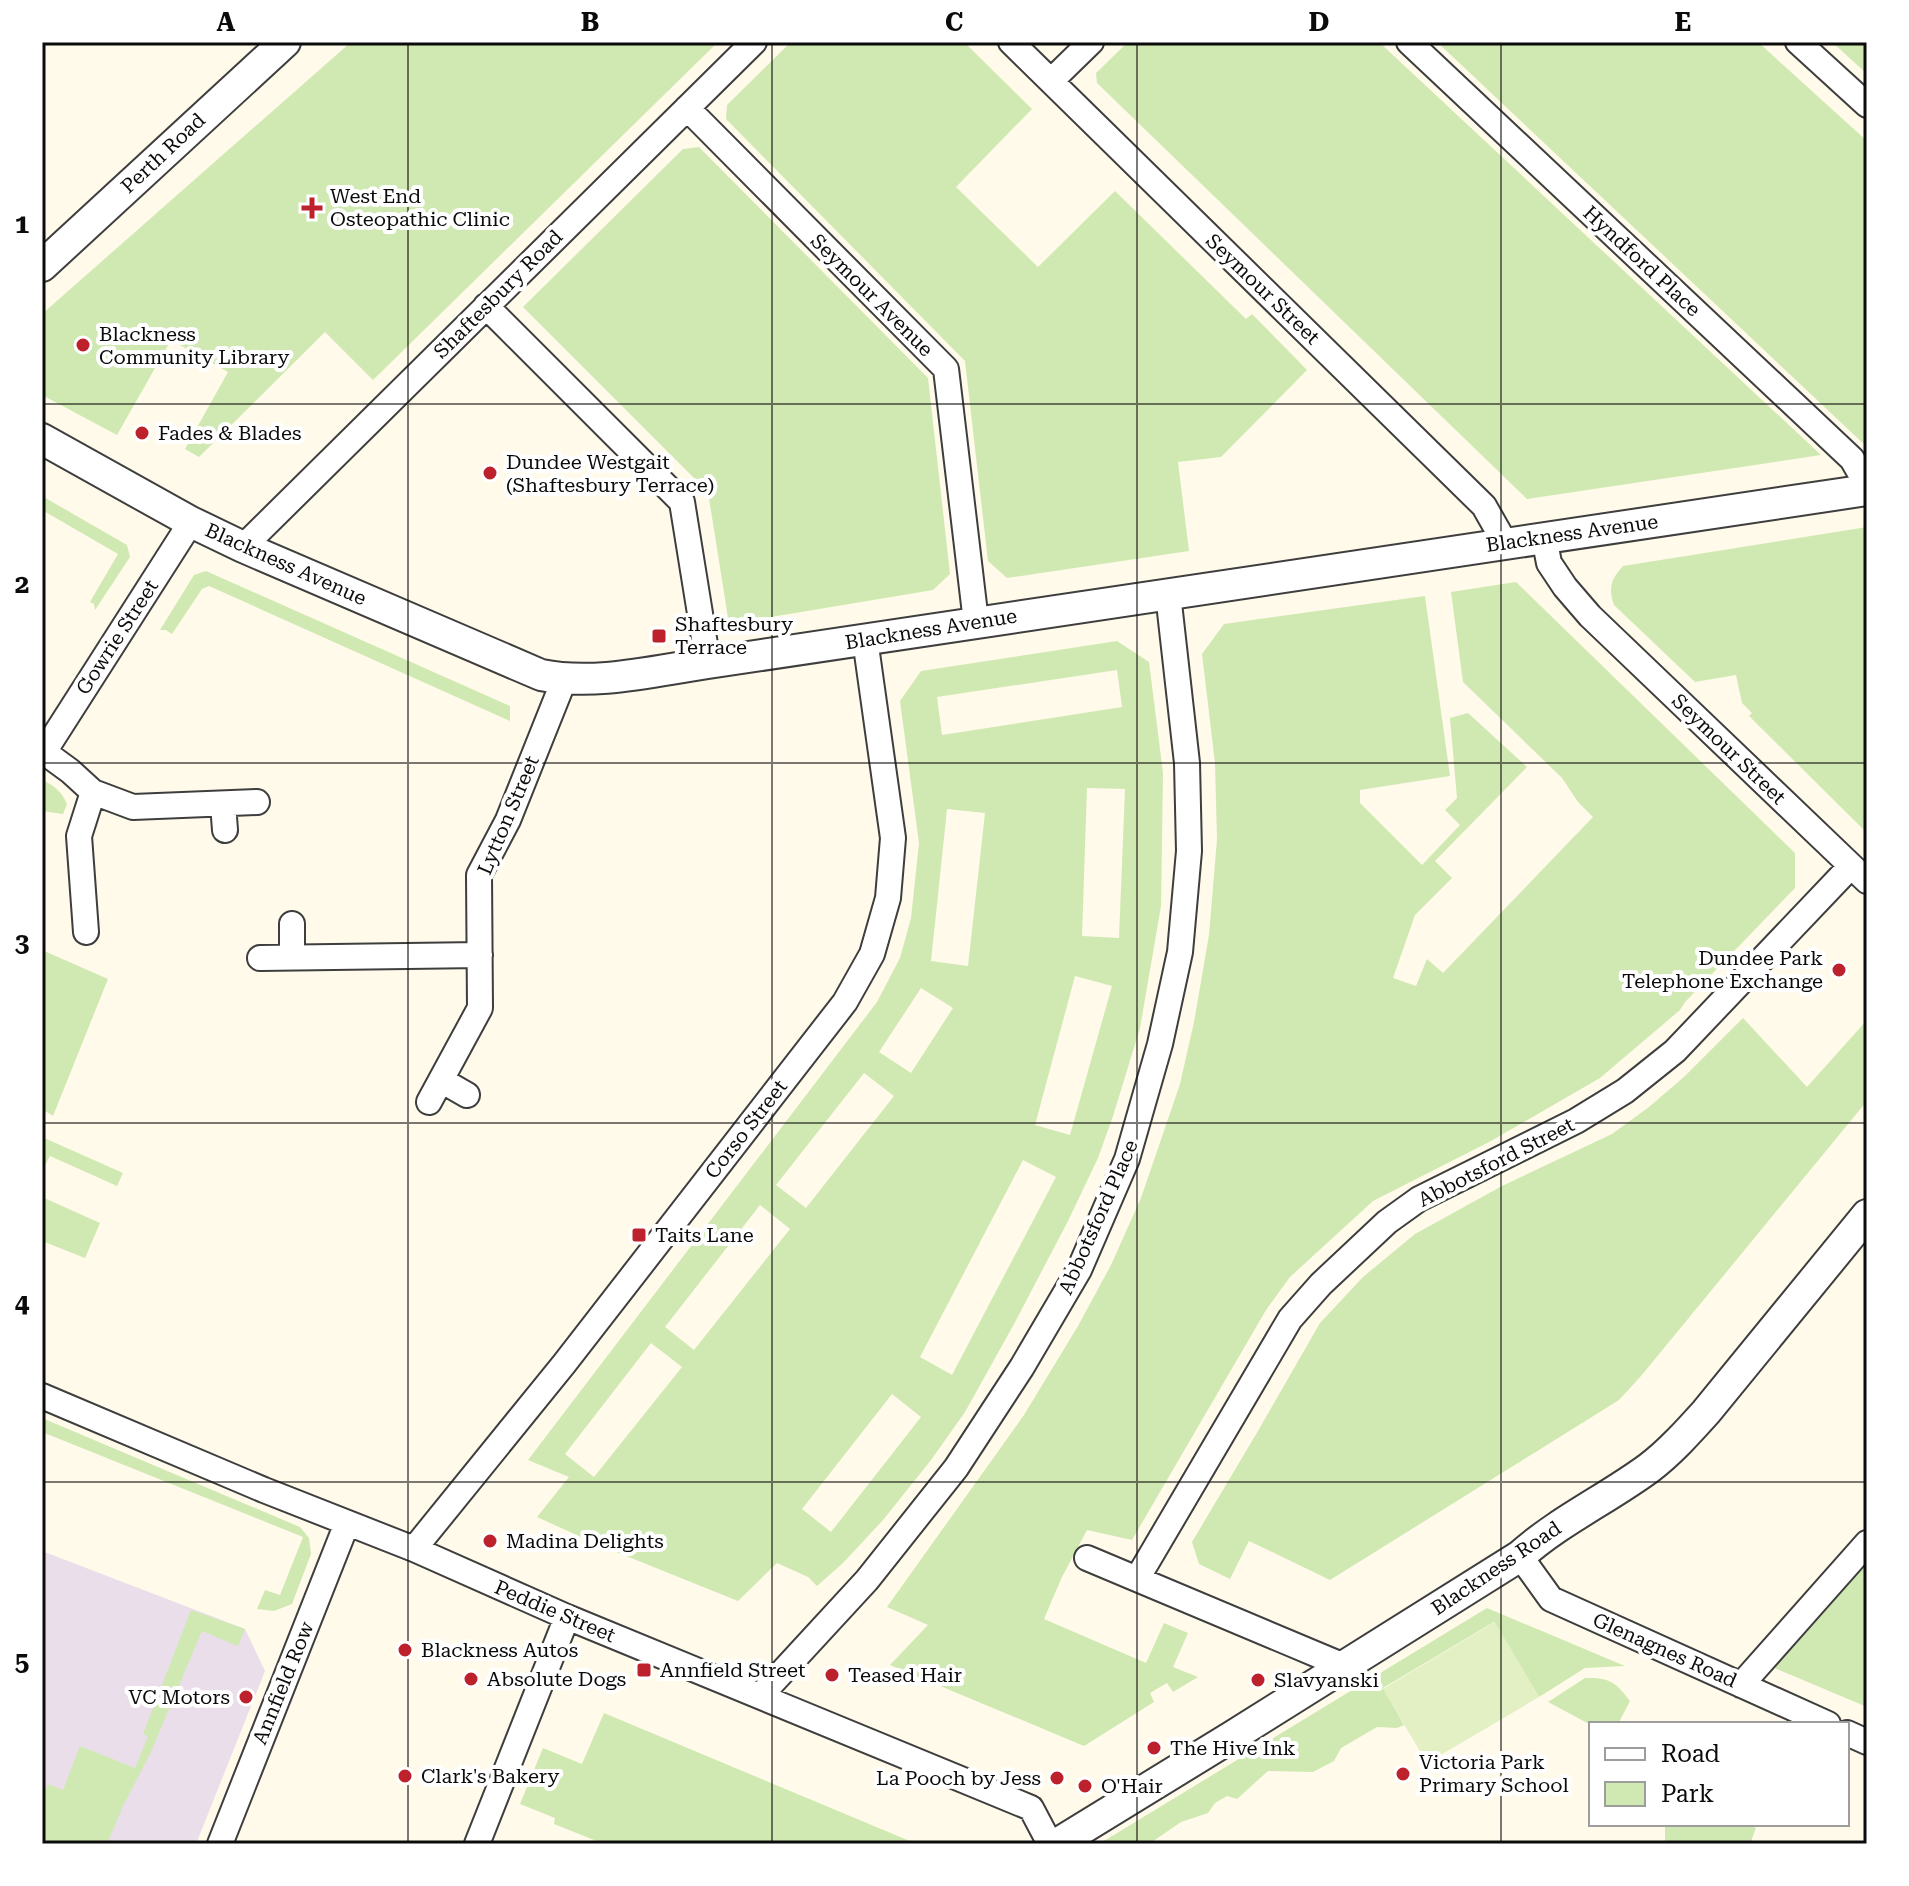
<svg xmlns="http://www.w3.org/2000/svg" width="1909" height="1886" font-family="'Roboto Serif',serif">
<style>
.industrial{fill:#e9deea}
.green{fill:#d0e9b2;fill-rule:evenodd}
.pitch{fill:#e2f0c4}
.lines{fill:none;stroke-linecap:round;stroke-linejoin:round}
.minor-casing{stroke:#3e3e3e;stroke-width:28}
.tertiary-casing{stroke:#3e3e3e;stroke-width:34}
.minor{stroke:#fff;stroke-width:24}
.tertiary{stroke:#fff;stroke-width:30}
.grid{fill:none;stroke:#0b0b0b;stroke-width:2;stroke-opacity:0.55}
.poi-dot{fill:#bd212c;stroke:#fff;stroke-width:3}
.labels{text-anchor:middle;stroke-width:8;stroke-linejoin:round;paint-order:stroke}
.street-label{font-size:20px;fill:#0b0b0b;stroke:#fff}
.poi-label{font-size:20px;fill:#0b0b0b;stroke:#fff;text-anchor:start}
.neatline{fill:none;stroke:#0b0b0b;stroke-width:3}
.grid-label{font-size:26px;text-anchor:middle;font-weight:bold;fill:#0b0b0b}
</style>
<rect width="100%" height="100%" fill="#fffae9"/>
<path class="industrial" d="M 42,1551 L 245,1629 L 265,1671 L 196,1844 L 42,1844 Z"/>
<path class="green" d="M 351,42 L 718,42 L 373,380 L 325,332 L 199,457 L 185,449 L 228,372 L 171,340 L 117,435 L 42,395 L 42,314 Z
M 791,42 L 964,42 L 1032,109 L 956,187 L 1038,267 L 1115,191 L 1246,319 L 1252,314 L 1307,370 L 1221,457 L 1178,462 L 1189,551 L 1007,578 L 988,561 L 965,361 L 726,119 L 727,105 Z
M 1128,42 L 1379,42 L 1821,455 L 1527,499 L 1097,83 L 1096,73 Z
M 1437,42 L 1758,42 L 1867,141 L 1867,447 Z
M 1832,42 L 1867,42 L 1867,74 Z
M 699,147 L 928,378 L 950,574 L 933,590 L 729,624 L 708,492 L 523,307 L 683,149 Z
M 42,496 L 127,545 L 130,557 L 95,610 L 94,604 L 90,602 L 118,554 L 42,510 Z
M 1867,527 L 1867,833 L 1749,716 L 1752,713 L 1742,703 L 1736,675 L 1695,682 L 1614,605 C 1608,588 1611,579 1623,566 Z
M 206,571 L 510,706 L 510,721 L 209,586 L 202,589 L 172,634 L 166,630 L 160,630 L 194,575 Z
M 1516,582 L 1795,853 L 1795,888 L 1685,1002 L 1680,1010 L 1600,1078 L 1491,1141 L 1373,1201 L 1290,1277 L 1266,1310 L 1132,1540 L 1087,1530 L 1061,1579 L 1044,1619 L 1146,1663 L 1164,1623 L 1188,1633 L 1173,1667 L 1198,1677 L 1173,1692 L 1167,1683 L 1150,1693 L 1154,1702 L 1084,1746 L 890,1665 L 928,1625 L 887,1607 L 1024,1415 L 1078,1326 L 1111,1265 L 1141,1198 L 1180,1084 L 1194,1022 L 1209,935 L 1217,839 L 1215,763 L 1202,654 L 1224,624 L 1425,596 L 1450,776 L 1360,790 L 1360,803 L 1422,865 L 1460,825 L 1445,810 L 1457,798 L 1450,718 L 1468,713 L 1527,767 L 1435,861 L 1452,878 L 1415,915 L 1393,978 L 1416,986 L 1427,959 L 1443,973 L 1593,817 L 1578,802 L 1562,778 L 1463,682 L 1451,592 Z
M 1117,641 L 1149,662 L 1163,773 L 1161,906 L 1140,1028 L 1113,1116 L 1098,1158 L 1068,1221 L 1014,1324 L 965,1412 L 931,1460 L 883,1520 L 843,1563 L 817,1586 L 808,1577 L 777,1563 L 738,1601 L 594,1543 L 537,1517 L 569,1477 L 528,1460 L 877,1002 L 900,958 L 911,918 L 919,843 L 900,701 L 921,671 ZM 1117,670 L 1122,707 L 942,735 L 937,697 ZM 1087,788 L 1125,789 L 1119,938 L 1082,936 ZM 947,809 L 985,813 L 968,966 L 931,961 ZM 1075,976 L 1112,986 L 1070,1135 L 1035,1125 ZM 921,988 L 953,1008 L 911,1073 L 879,1052 ZM 864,1073 L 894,1096 L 806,1208 L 776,1185 ZM 1023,1160 L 1056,1177 L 952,1375 L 920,1357 ZM 760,1205 L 790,1229 L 694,1350 L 665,1327 ZM 651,1343 L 682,1367 L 594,1477 L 565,1454 ZM 892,1394 L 921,1417 L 831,1532 L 802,1509 Z
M 42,780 C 54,785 62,792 67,804 L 63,814 L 42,811 Z
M 42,950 L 108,979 L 53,1116 L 42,1109 Z
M 1743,1018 L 1807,1087 L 1867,1020 L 1867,1101 L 1641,1376 L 1619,1400 L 1330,1580 L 1249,1541 L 1230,1579 L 1199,1564 L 1192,1542 L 1258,1431 L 1320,1323 L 1363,1277 L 1415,1234 L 1502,1186 L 1612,1134 L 1649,1107 L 1685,1076 Z
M 42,1137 L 123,1173 L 117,1186 L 50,1156 L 42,1171 Z
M 42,1197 L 100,1223 L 85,1258 L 42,1241 Z
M 42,1418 L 300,1527 L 309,1538 L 311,1554 L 292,1604 L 274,1611 L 257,1609 L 265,1590 L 280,1595 L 303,1537 L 42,1432 Z
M 1867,1557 L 1867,1707 L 1772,1667 Z
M 1487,1608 L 1625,1666 L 1585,1668 L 1539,1697 L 1494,1622 L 1383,1688 L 1404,1725 L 1397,1728 L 1377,1727 L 1341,1748 L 1334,1761 L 1313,1772 L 1268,1771 L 1237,1799 L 1227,1796 L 1215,1803 L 1208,1813 L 1181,1822 L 1149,1844 L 1099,1844 Z
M 191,1610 L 245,1629 L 238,1646 L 202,1631 L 150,1754 L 123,1806 L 107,1844 L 42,1844 L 42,1799 L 48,1784 L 63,1790 L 80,1746 L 135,1768 L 148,1736 L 143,1734 Z
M 1585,1678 C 1609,1677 1616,1682 1630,1701 L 1618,1724 L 1591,1725 L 1548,1702 Z
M 604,1713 L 917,1844 L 604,1844 L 554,1824 L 555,1818 L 520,1804 L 543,1748 L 582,1764 Z
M 1665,1824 L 1748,1824 L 1756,1828 L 1750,1844 L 1665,1844 Z"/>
<path class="pitch" d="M 1495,1622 L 1539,1697 L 1427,1763 L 1383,1689 Z"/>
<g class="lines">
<g class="minor-casing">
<path id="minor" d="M 1011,42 L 1484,506 L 1505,543
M 1409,42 L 1852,459 L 1867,485
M 1798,42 L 1867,105
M 1051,81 L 1091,42
M 687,108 L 946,369 L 976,622
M 486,306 L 682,502 L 708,663
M 191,522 L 44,752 L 70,771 L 93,792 L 133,807 L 257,802
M 1544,537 L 1549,563 L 1565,587 L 1590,616 L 1867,881
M 243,547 L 754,42
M 223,804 L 225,830
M 292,924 L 292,957
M 86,932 L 79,836 L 93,792
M 260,958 L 480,955
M 441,1080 L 467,1095
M 429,1102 L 480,1008 L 479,875 L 508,820 L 564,680
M 42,1396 L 264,1490 L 414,1549 L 567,1617 L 1031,1808 L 1050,1844
M 414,1549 L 564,1364 L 845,1002 L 872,954 L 888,898 L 893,838 L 865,639
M 1520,1556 L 1551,1599 L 1828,1724
M 1087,1558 L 1344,1666
M 1137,1579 L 1290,1319 L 1321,1284 L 1387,1222 L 1419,1199 L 1576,1121 L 1625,1091 L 1675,1051 L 1851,866
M 1741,1685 L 1867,1543
M 760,1696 L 867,1580 L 956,1468 L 1022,1367 L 1079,1270 L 1127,1159 L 1160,1044 L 1180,952 L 1189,851 L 1187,763 L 1168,594
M 1847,1733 L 1867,1742
M 220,1844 L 347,1523
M 477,1844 L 567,1617"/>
</g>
<g class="tertiary-casing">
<path id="tertiary" d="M 42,266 L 285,42
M 42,439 L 191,522 L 243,547 L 541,675 C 595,686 653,671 708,663 L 1867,490
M 1057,1844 L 1233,1736 L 1520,1556 C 1559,1521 1607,1499 1649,1468 C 1670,1452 1688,1432 1706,1412 L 1867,1215"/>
</g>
<use href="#minor" class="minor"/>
<use href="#tertiary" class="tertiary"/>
</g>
<path class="grid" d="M 408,42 L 408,1844M 772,42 L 772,1844M 1137,42 L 1137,1844M 1501,42 L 1501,1844M 42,404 L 1867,404M 42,763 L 1867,763M 42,1123 L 1867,1123M 42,1482 L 1867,1482"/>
<g class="poi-dot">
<path d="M308 196h8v8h8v8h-8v8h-8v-8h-8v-8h8z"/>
<circle cx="83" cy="345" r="8"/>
<circle cx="142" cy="433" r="8"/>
<circle cx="490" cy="473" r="8"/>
<rect x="651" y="628" width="16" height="16" rx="4"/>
<circle cx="1839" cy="970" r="8"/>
<rect x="631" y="1227" width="16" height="16" rx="4"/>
<circle cx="490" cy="1541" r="8"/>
<circle cx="405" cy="1650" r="8"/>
<rect x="636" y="1662" width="16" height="16" rx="4"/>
<circle cx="832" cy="1675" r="8"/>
<circle cx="471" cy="1679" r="8"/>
<circle cx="1258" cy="1680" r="8"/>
<circle cx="246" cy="1697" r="8"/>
<circle cx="1154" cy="1748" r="8"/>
<circle cx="1403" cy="1774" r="8"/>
<circle cx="405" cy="1776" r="8"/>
<circle cx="1057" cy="1778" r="8"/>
<circle cx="1085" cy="1786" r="8"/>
</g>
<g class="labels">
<g class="street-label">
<text transform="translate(163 153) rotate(-43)" y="7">Perth Road</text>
<text transform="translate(1642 261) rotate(43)" y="7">Hyndford Place</text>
<text transform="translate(1263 289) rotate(44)" y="7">Seymour Street</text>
<text transform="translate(498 294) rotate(-45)" y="7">Shaftesbury Road</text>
<text transform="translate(872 295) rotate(45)" y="7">Seymour Avenue</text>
<text transform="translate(1572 533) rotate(-8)" y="7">Blackness Avenue</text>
<text transform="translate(286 564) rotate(24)" y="7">Blackness Avenue</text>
<text transform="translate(931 629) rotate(-9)" y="7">Blackness Avenue</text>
<text transform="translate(117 637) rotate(-57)" y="7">Gowrie Street</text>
<text transform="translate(1729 749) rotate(44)" y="7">Seymour Street</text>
<text transform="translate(508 815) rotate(-67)" y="7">Lytton Street</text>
<text transform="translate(746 1129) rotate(-52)" y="7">Corso Street</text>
<text transform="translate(1496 1162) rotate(-27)" y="7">Abbotsford Street</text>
<text transform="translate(1098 1217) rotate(-66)" y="7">Abbotsford Place</text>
<text transform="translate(1496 1568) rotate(-34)" y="7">Blackness Road</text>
<text transform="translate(555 1611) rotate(23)" y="7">Peddie Street</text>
<text transform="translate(1665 1650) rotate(24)" y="7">Glenagnes Road</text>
<text transform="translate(283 1683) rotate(-68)" y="7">Annfield Row</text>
</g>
<g class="poi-label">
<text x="330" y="203">West End<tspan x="330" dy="23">Osteopathic Clinic</tspan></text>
<text x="99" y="341">Blackness<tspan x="99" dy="23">Community Library</tspan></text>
<text x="158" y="440">Fades &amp; Blades</text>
<text x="506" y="469">Dundee Westgait<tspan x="506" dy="23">(Shaftesbury Terrace)</tspan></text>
<text x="675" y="631">Shaftesbury<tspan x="675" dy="23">Terrace</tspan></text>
<text x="1823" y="965" text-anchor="end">Dundee Park<tspan x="1823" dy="23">Telephone Exchange</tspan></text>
<text x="655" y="1242">Taits Lane</text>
<text x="506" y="1548">Madina Delights</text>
<text x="421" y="1657">Blackness Autos</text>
<text x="660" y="1677">Annfield Street</text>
<text x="848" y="1682">Teased Hair</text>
<text x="487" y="1686">Absolute Dogs</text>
<text x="1274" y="1687">Slavyanski</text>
<text x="230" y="1704" text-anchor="end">VC Motors</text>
<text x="1170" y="1755">The Hive Ink</text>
<text x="1419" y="1769">Victoria Park<tspan x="1419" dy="23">Primary School</tspan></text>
<text x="421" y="1783">Clark's Bakery</text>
<text x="1041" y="1785" text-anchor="end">La Pooch by Jess</text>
<text x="1101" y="1793">O'Hair</text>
</g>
</g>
<rect width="1909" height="1886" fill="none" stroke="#ffffff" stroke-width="88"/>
<rect x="1589" y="1722" width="260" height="104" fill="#ffffff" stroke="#9d9d9d" stroke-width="2"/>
<rect x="1605" y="1748" width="40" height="12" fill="#ffffff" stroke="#9d9d9d" stroke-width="2"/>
<text x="1661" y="1762" font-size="24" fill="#0b0b0b">Road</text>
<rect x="1605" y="1782" width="40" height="24" fill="#d0e9b2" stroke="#9d9d9d" stroke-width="2"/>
<text x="1661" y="1802" font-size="24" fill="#0b0b0b">Park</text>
<rect x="44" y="44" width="1821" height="1798" class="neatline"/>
<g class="grid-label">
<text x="226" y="31">A</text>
<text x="590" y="31">B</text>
<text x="954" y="31">C</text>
<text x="1319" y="31">D</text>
<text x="1683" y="31">E</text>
<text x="22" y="233">1</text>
<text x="22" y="593">2</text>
<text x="22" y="952">3</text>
<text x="22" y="1312">4</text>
<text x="22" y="1671">5</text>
</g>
</svg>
